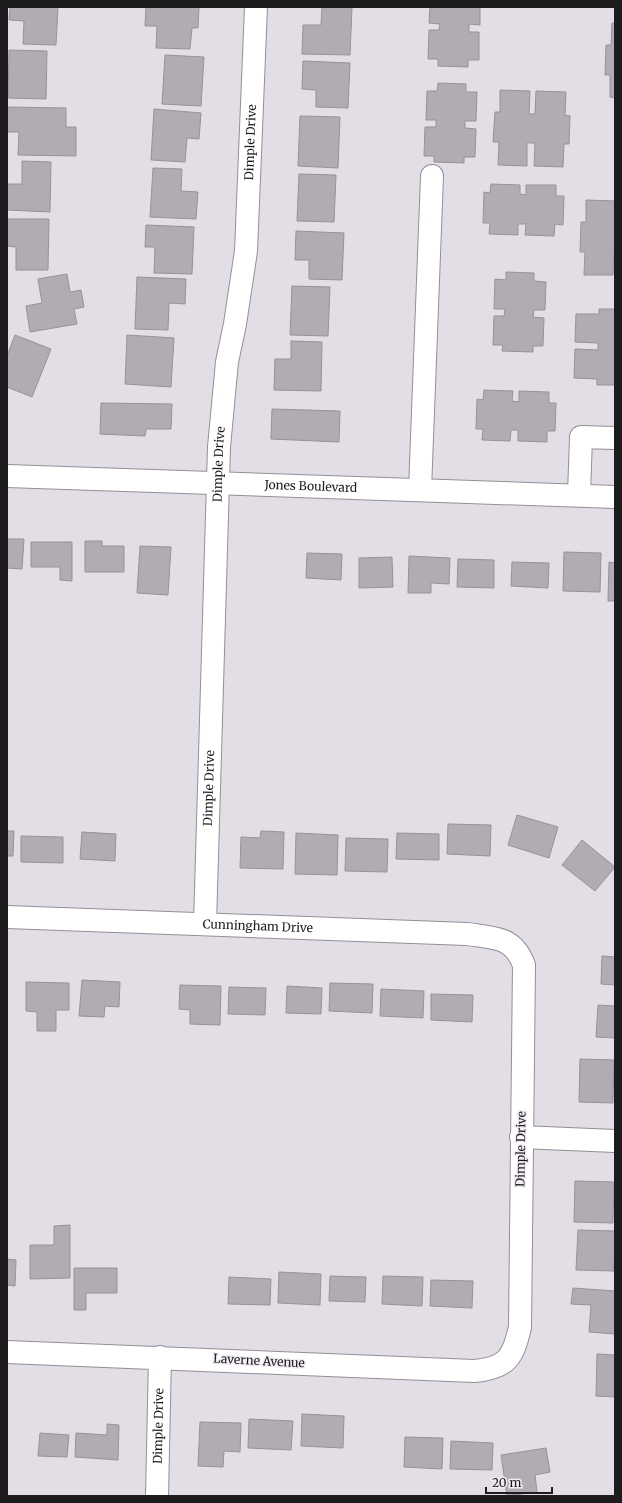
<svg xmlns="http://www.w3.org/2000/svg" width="622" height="1503" font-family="Merriweather,serif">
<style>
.building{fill:#b1acb4;stroke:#97929a}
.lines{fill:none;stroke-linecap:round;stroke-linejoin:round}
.street-casing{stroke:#948f97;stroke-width:24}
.street{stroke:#fff;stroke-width:22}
.labels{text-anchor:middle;stroke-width:3;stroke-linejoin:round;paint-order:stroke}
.street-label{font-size:12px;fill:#1d1b1e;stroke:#f1ebf3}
</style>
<rect width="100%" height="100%" fill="#e3dee6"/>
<path class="building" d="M 10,7 L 58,7 L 56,45 L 23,44 L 24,21 L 9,20 Z
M 146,7 L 199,7 L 198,28 L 192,28 L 190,49 L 156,48 L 157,26 L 145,26 Z
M 322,7 L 352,7 L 350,55 L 302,54 L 303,25 L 321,25 Z
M 430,7 L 480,7 L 480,25 L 469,24 L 469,32 L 479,32 L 479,60 L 468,60 L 468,67 L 438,66 L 438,59 L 428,59 L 429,30 L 439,30 L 440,24 L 429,23 Z
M 612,23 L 615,23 L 615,98 L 610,97 L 610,75 L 605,75 L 606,45 L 611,45 Z
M 9,50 L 47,51 L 46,99 L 8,98 Z
M 165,55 L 204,57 L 201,106 L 162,104 Z
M 303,61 L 350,63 L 348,108 L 316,107 L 316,90 L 302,89 Z
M 438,83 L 466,84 L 466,92 L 477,92 L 476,121 L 465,121 L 465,128 L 476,129 L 475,157 L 464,157 L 464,163 L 434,162 L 434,156 L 424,156 L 425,127 L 436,127 L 436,120 L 426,120 L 427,91 L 437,91 Z
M 500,90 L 530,91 L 529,114 L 535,114 L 536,91 L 566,92 L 565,115 L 570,116 L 569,144 L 564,144 L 563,167 L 534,166 L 535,143 L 527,143 L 527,166 L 498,165 L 499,142 L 493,142 L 495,112 L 500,112 Z
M 7,107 L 66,108 L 66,127 L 76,127 L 76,156 L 18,155 L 19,132 L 7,132 Z
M 154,109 L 201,113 L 199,139 L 187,138 L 185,162 L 151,160 Z
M 300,116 L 340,117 L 338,168 L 298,166 Z
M 22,161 L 51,162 L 50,212 L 7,210 L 7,184 L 22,184 Z
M 153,168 L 182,169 L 181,191 L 198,192 L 196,219 L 150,217 Z
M 299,174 L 336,175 L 334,222 L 297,221 Z
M 491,184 L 520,185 L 520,194 L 526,195 L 526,185 L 556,185 L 556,196 L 564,196 L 563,225 L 555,224 L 554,236 L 525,235 L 526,224 L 518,224 L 518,235 L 489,234 L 490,223 L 483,223 L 484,192 L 490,193 Z
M 586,200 L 615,201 L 615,253 L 614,253 L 613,275 L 584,275 L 585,252 L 580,252 L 581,222 L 586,222 Z
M 7,219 L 49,219 L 48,270 L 16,270 L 16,247 L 7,246 Z
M 146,225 L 194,227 L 192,274 L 154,273 L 155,247 L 145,247 Z
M 296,231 L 344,233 L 342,280 L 309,279 L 309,260 L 295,260 Z
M 506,272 L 534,273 L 534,281 L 546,282 L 545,310 L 534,310 L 533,317 L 544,318 L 543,346 L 533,346 L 533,352 L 502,351 L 503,345 L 493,345 L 494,316 L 504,316 L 505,309 L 494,309 L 495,279 L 506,280 Z
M 67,274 L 70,292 L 81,290 L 84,307 L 74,309 L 77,324 L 30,332 L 26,306 L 42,303 L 38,279 Z
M 137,277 L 186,279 L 185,304 L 169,303 L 168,330 L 135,329 Z
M 292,286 L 330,287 L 328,336 L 290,335 Z
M 599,309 L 615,309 L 615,385 L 597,385 L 597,379 L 574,378 L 575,349 L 598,350 L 598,343 L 575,342 L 576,314 L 599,314 Z
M 15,335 L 51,349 L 32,397 L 7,387 L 7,356 Z
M 127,335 L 174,338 L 171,387 L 125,384 Z
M 291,341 L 322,342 L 321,391 L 274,390 L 275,359 L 291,359 Z
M 484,390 L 513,391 L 512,401 L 519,402 L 519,391 L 549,392 L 549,403 L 556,403 L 555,431 L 547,431 L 547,442 L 518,441 L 518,430 L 511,430 L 510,441 L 482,440 L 483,429 L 476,429 L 477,399 L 483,400 Z
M 101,403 L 172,404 L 171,429 L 146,429 L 145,436 L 100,434 Z
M 272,409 L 340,411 L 339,442 L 271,439 Z
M 7,539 L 24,539 L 22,569 L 7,568 Z
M 85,541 L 102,541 L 102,546 L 124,546 L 124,572 L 85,572 Z
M 31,542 L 72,542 L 72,581 L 60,580 L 60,567 L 31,567 Z
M 140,546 L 171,547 L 168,595 L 137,593 Z
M 564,552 L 601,553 L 600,592 L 563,591 Z
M 307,553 L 342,554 L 341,580 L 306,578 Z
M 409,556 L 450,558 L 449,584 L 431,583 L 431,593 L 408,593 Z
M 392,557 L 393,587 L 359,588 L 359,558 Z
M 458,559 L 494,560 L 494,588 L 457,587 Z
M 512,562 L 549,563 L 548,588 L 511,586 Z
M 609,562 L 615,563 L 615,601 L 608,601 Z
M 517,815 L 558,827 L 549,858 L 508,845 Z
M 448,824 L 491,825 L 490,856 L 447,854 Z
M 7,831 L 14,831 L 13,856 L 7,856 Z
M 261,831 L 284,832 L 283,869 L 240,868 L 241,837 L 260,838 Z
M 82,832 L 116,834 L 115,861 L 80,859 Z
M 296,833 L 338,835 L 337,875 L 295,874 Z
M 397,833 L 439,834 L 439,860 L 396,859 Z
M 21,836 L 63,837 L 63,863 L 21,862 Z
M 346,838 L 388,839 L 387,872 L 345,871 Z
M 582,840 L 615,867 L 595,891 L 562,865 Z
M 602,956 L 615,957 L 615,985 L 601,984 Z
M 82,980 L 120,982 L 119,1007 L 105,1006 L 104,1017 L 79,1016 Z
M 26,982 L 69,983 L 69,1010 L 56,1010 L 56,1031 L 37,1031 L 37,1012 L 26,1011 Z
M 330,983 L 373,984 L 372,1013 L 329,1011 Z
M 180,985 L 221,986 L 220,1025 L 190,1024 L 190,1010 L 179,1009 Z
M 287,986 L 322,988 L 321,1014 L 286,1013 Z
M 229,987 L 266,988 L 265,1015 L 228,1014 Z
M 381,989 L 424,991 L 423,1018 L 380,1016 Z
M 431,994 L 473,995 L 472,1022 L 431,1020 Z
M 598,1005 L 615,1006 L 615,1038 L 596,1037 Z
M 580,1059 L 614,1060 L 613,1103 L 579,1102 Z
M 575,1181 L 614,1182 L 613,1223 L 574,1222 Z
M 70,1225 L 70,1278 L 30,1279 L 30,1245 L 54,1245 L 54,1226 Z
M 578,1230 L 615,1231 L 614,1271 L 576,1270 Z
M 7,1259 L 16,1260 L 15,1286 L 7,1285 Z
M 74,1268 L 117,1268 L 117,1293 L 86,1293 L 86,1310 L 74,1310 Z
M 279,1272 L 321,1274 L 320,1305 L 278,1303 Z
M 330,1276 L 366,1277 L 365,1302 L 329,1301 Z
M 383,1276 L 423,1277 L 422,1306 L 382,1304 Z
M 229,1277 L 271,1279 L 270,1305 L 228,1304 Z
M 431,1280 L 473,1281 L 472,1308 L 430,1306 Z
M 573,1288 L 615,1291 L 615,1334 L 589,1332 L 591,1305 L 571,1304 Z
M 597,1354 L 615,1355 L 615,1397 L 596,1396 Z
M 302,1414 L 344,1416 L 343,1448 L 301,1446 Z
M 249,1419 L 293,1421 L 291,1450 L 248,1448 Z
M 200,1422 L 241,1423 L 240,1452 L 224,1451 L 223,1467 L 198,1466 Z
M 107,1424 L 119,1425 L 118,1460 L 75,1457 L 76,1433 L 107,1435 Z
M 40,1433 L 69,1435 L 67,1457 L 38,1456 Z
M 405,1437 L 443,1438 L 442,1469 L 404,1467 Z
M 451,1441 L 493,1443 L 492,1470 L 450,1469 Z
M 546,1448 L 550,1472 L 535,1475 L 537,1492 L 507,1496 L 501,1455 Z"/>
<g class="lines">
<g class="street-casing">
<g id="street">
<path id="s1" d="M 7,476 L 615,497"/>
<path d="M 420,490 L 432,176"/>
<path d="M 579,495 L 581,437 L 615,438"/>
<path id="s2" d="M 7,917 L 467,934 C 494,938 513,936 524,965 L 520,1327 C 513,1358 507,1368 474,1371 L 7,1352"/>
<path id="s3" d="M 205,924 L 219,447 L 227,362 L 235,324 L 246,251 L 256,7"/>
<path d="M 521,1137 L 615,1141"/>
<path id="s4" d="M 157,1496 L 160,1357"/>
</g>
</g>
<use href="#street" class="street"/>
</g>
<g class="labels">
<g class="street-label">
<text dy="4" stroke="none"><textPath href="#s3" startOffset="784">Dimple Drive</textPath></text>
<text dy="4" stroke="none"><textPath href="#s3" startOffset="460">Dimple Drive</textPath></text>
<text dy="4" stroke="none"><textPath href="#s1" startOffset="304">Jones Boulevard</textPath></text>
<text dy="4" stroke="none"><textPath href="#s3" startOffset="136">Dimple Drive</textPath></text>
<text dy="4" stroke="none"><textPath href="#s2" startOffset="251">Cunningham Drive</textPath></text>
<text transform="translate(521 1149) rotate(-89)" y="4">Dimple Drive</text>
<text transform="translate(259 1361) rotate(3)" y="4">Laverne Avenue</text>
<text dy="4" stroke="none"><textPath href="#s4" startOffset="70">Dimple Drive</textPath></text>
</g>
</g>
<rect width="622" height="1503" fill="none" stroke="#1d1b1e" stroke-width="16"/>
<path d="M486 1487v6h66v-6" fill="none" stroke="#1d1b1e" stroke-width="2"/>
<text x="492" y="1487" font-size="12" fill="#1d1b1e" stroke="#f1ebf3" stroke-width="3" paint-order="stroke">20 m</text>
</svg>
